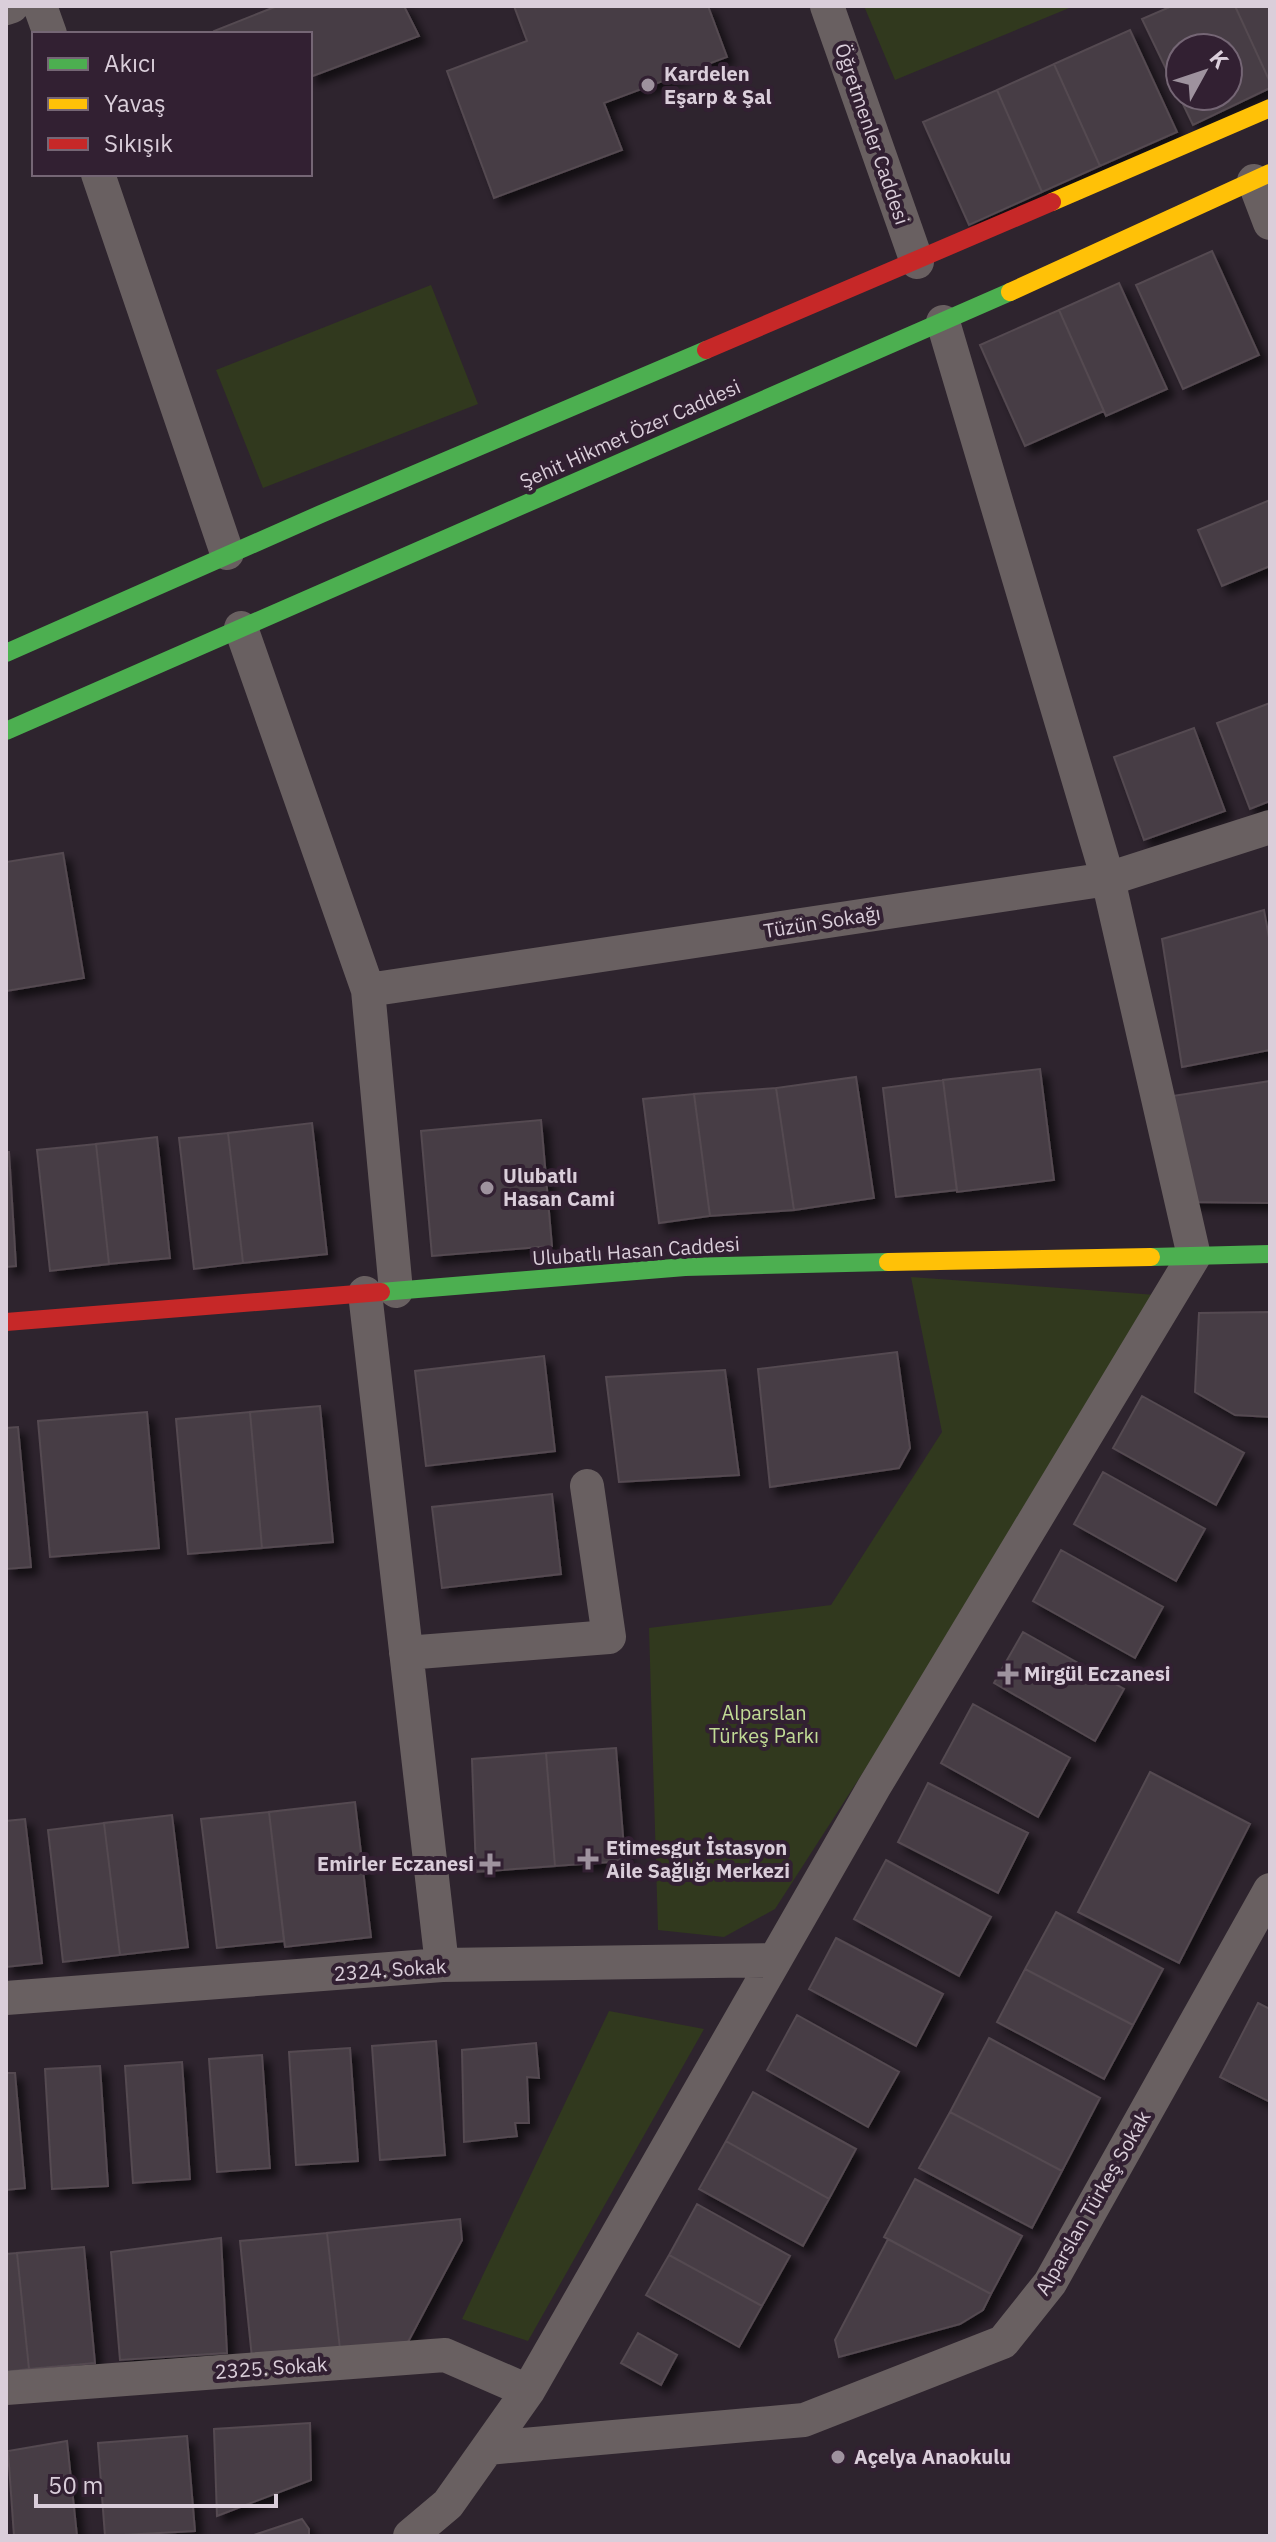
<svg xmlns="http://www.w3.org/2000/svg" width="1276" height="2542" font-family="'IBM Plex Sans',sans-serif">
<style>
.green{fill:#31391e}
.building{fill:#473e45;stroke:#544a51;stroke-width:2;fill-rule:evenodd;filter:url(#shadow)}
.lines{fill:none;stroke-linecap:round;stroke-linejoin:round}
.street{stroke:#696061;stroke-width:34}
.fast{stroke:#4caf50;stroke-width:18}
.slow{stroke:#ffc107;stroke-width:18}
.jam{stroke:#c62828;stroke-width:18}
.poi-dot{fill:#9e929e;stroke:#322032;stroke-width:3}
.labels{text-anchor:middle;stroke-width:8;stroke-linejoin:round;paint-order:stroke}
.poi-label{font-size:20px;font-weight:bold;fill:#daceda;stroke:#322032;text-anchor:start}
.street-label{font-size:20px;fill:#daceda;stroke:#322032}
.park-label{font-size:20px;fill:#c1db96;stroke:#322032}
</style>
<defs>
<filter id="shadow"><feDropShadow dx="7" dy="7" stdDeviation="4" flood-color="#0009"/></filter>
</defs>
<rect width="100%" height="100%" fill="#2e242e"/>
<path class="green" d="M 864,6 L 1074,6 L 895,80 Z
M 431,285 L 478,404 L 263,488 L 216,370 Z
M 911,1277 L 1170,1296 L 775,1909 L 724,1937 L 658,1930 L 649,1628 L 831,1605 L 942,1432 Z
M 609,2011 L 704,2029 L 528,2341 L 462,2319 Z"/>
<path class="building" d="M 277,6 L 404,6 L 419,36 L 310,77 L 310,34 L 215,34 L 214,31 Z
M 514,6 L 708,6 L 727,57 L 604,103 L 622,150 L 494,198 L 447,71 L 527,41 Z
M 1172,6 L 1235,6 L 1270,82 L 1270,88 L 1193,125 L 1142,19 ZM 1180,48 L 1228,48 L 1228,96 L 1180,96 Z
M 1235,6 L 1270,6 L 1270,82 Z
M 1130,30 L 1177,132 L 1100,166 L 1054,64 Z
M 1054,64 L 1100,166 L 1042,192 L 997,90 Z
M 997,90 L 1042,192 L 969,225 L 923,122 Z
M 1212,251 L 1259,355 L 1183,389 L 1136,285 Z
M 1119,283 L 1167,389 L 1106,416 L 1059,310 Z
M 1059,310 L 1104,411 L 1025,446 L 980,345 Z
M 1270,500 L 1270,566 L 1222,586 L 1198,530 Z
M 1270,703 L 1270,801 L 1250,809 L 1217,723 Z
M 1194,728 L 1225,811 L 1144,840 L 1114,757 Z
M 63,853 L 84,978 L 6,991 L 6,862 Z
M 1264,910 L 1270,943 L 1270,1050 L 1182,1067 L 1162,939 Z
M 1040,1069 L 1054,1180 L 957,1192 L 943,1080 Z
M 856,1077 L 874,1198 L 794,1210 L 776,1088 Z
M 943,1080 L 957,1190 L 896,1197 L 883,1088 Z
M 1270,1081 L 1270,1203 L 1183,1202 L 1166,1097 Z
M 776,1088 L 794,1210 L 710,1216 L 694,1094 Z
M 694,1094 L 710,1216 L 659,1223 L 643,1099 Z
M 541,1120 L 552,1246 L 432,1256 L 421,1131 Z
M 312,1123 L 327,1254 L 243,1263 L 228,1133 Z
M 228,1133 L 243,1263 L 194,1269 L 179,1138 Z
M 157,1137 L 170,1258 L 109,1264 L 96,1144 Z
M 96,1144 L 109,1264 L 50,1271 L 37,1150 Z
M 6,1152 L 9,1152 L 16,1266 L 6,1267 Z
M 1270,1312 L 1270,1417 L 1235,1415 L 1195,1392 L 1199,1313 Z
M 897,1352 L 910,1448 L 899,1468 L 770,1487 L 758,1369 Z
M 544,1356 L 555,1451 L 426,1466 L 415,1371 Z
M 725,1370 L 739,1475 L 619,1482 L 606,1377 Z
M 1142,1396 L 1244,1453 L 1216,1505 L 1113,1448 Z
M 320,1406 L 333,1542 L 262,1548 L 250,1412 Z
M 147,1412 L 159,1548 L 50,1557 L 38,1421 Z
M 250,1412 L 262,1548 L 188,1554 L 176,1419 Z
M 18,1427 L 31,1567 L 6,1569 L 6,1428 Z
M 1103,1472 L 1205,1529 L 1176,1581 L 1074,1524 Z
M 552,1494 L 561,1574 L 442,1588 L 432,1507 Z
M 1061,1550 L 1163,1607 L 1135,1658 L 1033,1601 Z
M 1023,1632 L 1124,1689 L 1095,1741 L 994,1683 Z
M 973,1704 L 1070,1758 L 1038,1817 L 941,1763 Z
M 616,1748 L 625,1861 L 555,1866 L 546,1753 Z
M 546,1753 L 555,1866 L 476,1872 L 472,1759 Z
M 1150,1772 L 1250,1824 L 1179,1963 L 1078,1912 Z
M 928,1783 L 1028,1833 L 998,1893 L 898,1842 Z
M 355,1802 L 371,1937 L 285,1947 L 269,1812 Z
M 269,1812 L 284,1941 L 217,1948 L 201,1819 Z
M 172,1815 L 188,1947 L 120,1955 L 104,1823 Z
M 25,1819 L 42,1963 L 6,1967 L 6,1821 Z
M 104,1823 L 120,1955 L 63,1962 L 48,1830 Z
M 886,1860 L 991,1917 L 959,1976 L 854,1919 Z
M 1056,1912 L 1163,1969 L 1133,2025 L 1025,1969 Z
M 836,1938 L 943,1994 L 916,2046 L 809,1989 Z
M 1025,1969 L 1133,2025 L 1104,2079 L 997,2022 Z
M 1258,2003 L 1270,2009 L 1270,2102 L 1220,2077 Z
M 797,2015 L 899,2072 L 868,2127 L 767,2070 Z
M 989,2038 L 1100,2098 L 1062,2171 L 950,2112 Z
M 436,2041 L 445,2155 L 380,2160 L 372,2046 Z
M 536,2043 L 539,2078 L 527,2077 L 529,2123 L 515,2123 L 517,2136 L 464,2142 L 462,2050 Z
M 350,2048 L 358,2161 L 296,2165 L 289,2052 Z
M 262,2055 L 270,2168 L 217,2172 L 209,2059 Z
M 182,2062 L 190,2179 L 133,2183 L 125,2066 Z
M 100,2066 L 108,2186 L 52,2189 L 45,2069 Z
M 6,2073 L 15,2073 L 25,2188 L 6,2190 Z
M 753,2092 L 856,2149 L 829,2199 L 726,2141 Z
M 950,2112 L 1062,2171 L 1032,2228 L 919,2168 Z
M 726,2141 L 829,2199 L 803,2246 L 699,2189 Z
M 915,2179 L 1022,2236 L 991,2294 L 884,2237 Z
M 697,2204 L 790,2256 L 762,2306 L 669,2255 Z
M 460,2219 L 462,2240 L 408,2342 L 340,2349 L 327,2233 Z
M 327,2233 L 340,2349 L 252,2358 L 240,2241 Z
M 221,2238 L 227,2353 L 120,2360 L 111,2252 Z
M 888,2239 L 991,2294 L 983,2310 L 960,2324 L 839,2357 L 835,2340 Z
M 84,2247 L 95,2363 L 29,2369 L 17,2253 Z
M 17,2253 L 29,2369 L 6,2372 L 6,2254 Z
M 669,2255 L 762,2306 L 739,2347 L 646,2295 Z
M 638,2333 L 677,2355 L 661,2385 L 621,2363 Z
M 310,2423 L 311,2480 L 217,2516 L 214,2429 Z
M 187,2436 L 195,2531 L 105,2536 L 98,2443 Z
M 67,2441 L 77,2536 L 14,2536 L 8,2451 Z
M 302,2519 L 309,2529 L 309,2536 L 251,2536 Z"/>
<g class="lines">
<path class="street" d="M 40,6 L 50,34
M 827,6 L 917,262
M 6,8 L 12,6
M 98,174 L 227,553
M 1254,181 L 1270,223
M 241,628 L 368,990 L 396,1291
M 368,990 L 1108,879 L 1270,827
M 365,1293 L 442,1965
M 406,1653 L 609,1637 L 587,1486
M 6,1998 L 442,1965 L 775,1960
M 6,2388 L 445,2355 L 528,2391
M 488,2448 L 804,2420 L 1003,2342 L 1050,2283 L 1270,1890
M 410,2536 L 448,2504 L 528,2391 L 874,1787 L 1194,1256 L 1108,879 L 943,322"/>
<path class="fast" d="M 6,653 L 321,514 L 706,350
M 6,731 L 1010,292
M 1151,1257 L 1270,1254
M 381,1292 L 685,1267 L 888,1262"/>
<path class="slow" d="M 1052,202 L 1270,108
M 1010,292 L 1270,173
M 888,1262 L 1151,1257"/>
<path class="jam" d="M 706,350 L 1052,202
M 6,1322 L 381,1292"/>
</g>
<g class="poi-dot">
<circle cx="648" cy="85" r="8"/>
<circle cx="487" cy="1188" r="8"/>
<path d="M1004 1662h8v8h8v8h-8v8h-8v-8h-8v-8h8z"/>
<path d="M584 1847h8v8h8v8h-8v8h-8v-8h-8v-8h8z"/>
<path d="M486 1852h8v8h8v8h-8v8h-8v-8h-8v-8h8z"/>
<circle cx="838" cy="2457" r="8"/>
</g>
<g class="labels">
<g class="poi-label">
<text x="664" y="81">Kardelen<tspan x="664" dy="23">Eşarp &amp; Şal</tspan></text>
<text x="503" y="1183">Ulubatlı<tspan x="503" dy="23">Hasan Cami</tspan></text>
<text x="1024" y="1681">Mirgül Eczanesi</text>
<text x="606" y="1855">Etimesgut İstasyon<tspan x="606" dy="23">Aile Sağlığı Merkezi</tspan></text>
<text x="474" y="1871" text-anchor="end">Emirler Eczanesi</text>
<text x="854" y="2464">Açelya Anaokulu</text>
</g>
<g class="street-label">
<text transform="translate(872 134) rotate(71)" y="7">Öğretmenler Caddesi</text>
<text transform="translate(630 434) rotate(-24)" y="7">Şehit Hikmet Özer Caddesi</text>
<text transform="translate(822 922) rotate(-9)" y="7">Tüzün Sokağı</text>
<text transform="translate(636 1251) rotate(-4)" y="7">Ulubatlı Hasan Caddesi</text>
<text transform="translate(390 1970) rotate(-4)" y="7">2324. Sokak</text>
<text transform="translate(1093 2203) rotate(-60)" y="7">Alparslan Türkeş Sokak</text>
<text transform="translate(271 2368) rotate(-4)" y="7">2325. Sokak</text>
</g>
<g class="park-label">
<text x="764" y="1720">Alparslan<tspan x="764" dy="23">Türkeş Parkı</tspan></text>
</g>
</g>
<rect width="1276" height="2542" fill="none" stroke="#daceda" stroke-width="16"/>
<rect x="32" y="32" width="280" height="144" fill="#322032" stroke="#756675" stroke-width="2"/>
<rect x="48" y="58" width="40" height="12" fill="#4caf50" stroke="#756675" stroke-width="2"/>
<text x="104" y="72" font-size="24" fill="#daceda">Akıcı</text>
<rect x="48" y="98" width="40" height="12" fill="#ffc107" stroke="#756675" stroke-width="2"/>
<text x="104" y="112" font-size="24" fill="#daceda">Yavaş</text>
<rect x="48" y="138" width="40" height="12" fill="#c62828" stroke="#756675" stroke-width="2"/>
<text x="104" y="152" font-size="24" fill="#daceda">Sıkışık</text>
<g transform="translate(1204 72) rotate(50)"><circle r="38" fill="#322032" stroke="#756675" stroke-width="2"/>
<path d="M0-6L14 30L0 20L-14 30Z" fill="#9e929e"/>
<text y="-12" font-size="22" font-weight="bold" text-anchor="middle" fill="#daceda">K</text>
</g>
<path d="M36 2494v12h240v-12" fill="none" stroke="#daceda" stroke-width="4"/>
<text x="48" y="2494" font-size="24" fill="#daceda" stroke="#322032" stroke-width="6" paint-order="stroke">50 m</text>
</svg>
